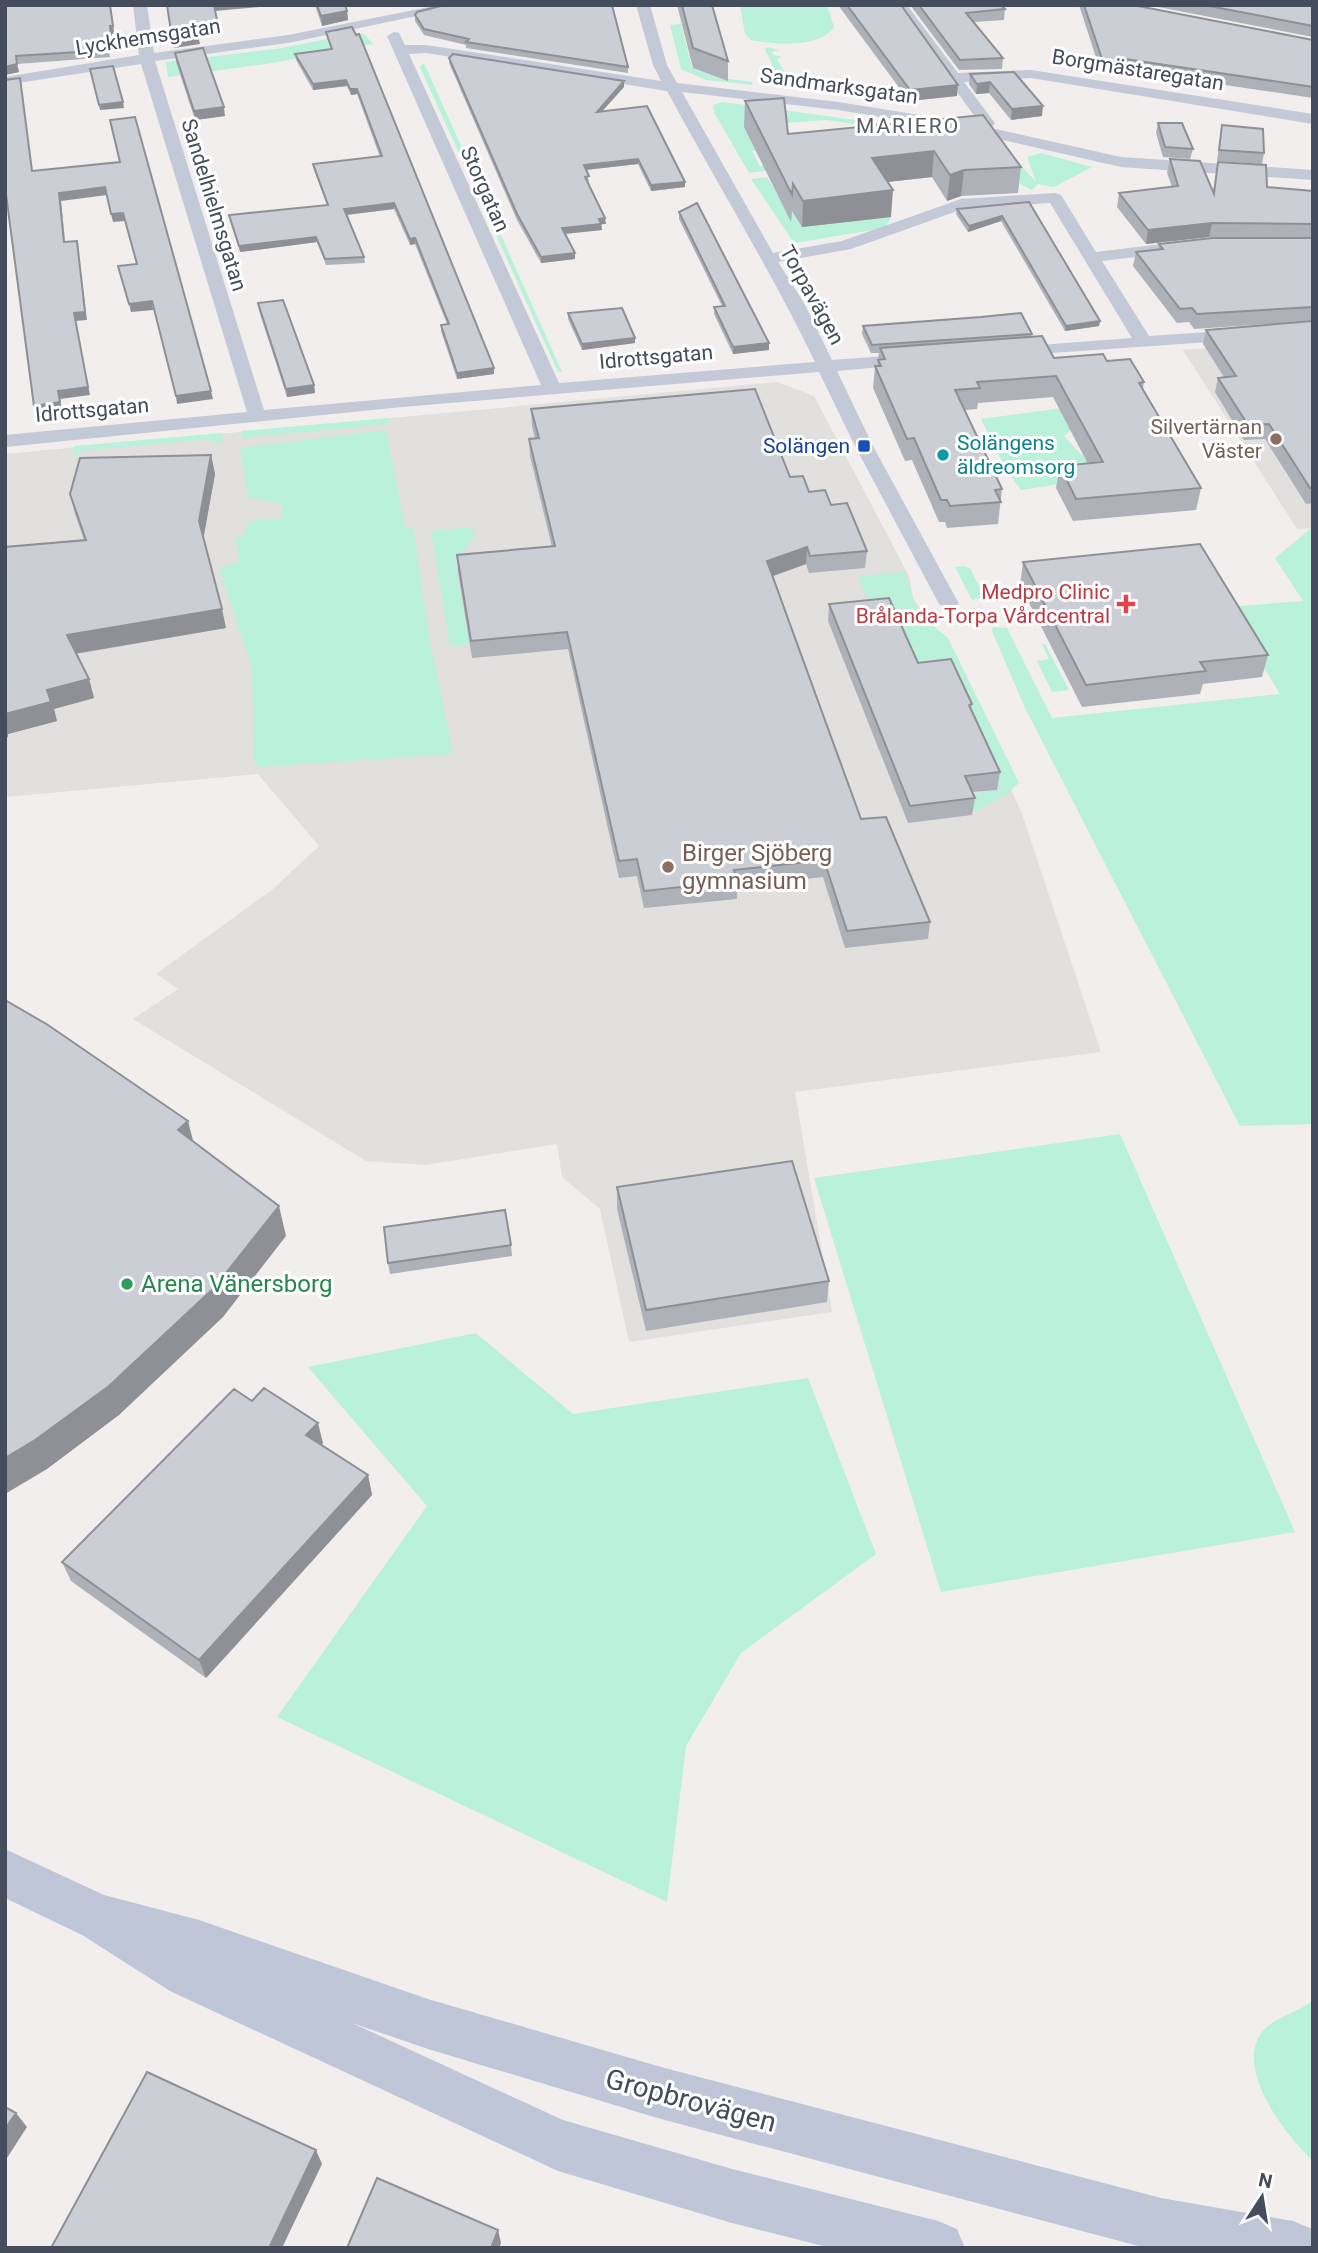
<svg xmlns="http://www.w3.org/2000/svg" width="1318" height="2253" font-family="Roboto,sans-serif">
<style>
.education{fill:#e2dfdf}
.green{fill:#b9f1db}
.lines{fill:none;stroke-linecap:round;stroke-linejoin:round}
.street{fill:#c3c9d6;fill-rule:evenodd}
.secondary{fill:#bfc6d8;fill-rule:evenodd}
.wall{fill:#afb1b8}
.shaded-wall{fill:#8f9096}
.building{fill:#ccced6;stroke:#8f9096;stroke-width:2}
.education-dot{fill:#8d6e63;stroke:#fff;stroke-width:2.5}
.transit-dot{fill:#1a4fb4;stroke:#fff;stroke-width:2.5}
.culture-dot{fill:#0f9aa8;stroke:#fff;stroke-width:2.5}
.health-dot{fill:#e0444e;stroke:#fff;stroke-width:2.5}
.leisure-dot{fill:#2e9e5b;stroke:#fff;stroke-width:2.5}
.labels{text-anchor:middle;stroke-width:6;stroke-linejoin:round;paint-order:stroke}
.far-street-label{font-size:21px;fill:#454c5c;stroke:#fff}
.far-neighbourhood-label{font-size:21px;letter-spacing:2px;fill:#5a5c63;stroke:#fff}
.far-education-label{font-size:21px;fill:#785e54;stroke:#fff;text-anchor:end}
.far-culture-label{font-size:21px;fill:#0d838f;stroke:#fff;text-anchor:start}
.far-transit-label{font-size:21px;fill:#164399;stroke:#fff;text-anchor:end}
.far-health-label{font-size:21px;fill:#be3a42;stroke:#fff;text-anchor:end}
.education-label{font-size:24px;fill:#785e54;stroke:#fff;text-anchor:start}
.leisure-label{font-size:24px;fill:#27864d;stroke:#fff;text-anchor:start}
.near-street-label{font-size:28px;fill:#454c5c;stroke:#fff}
</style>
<rect width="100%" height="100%" fill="#f1eeed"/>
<path class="education" d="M 1313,338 L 1313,528 L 1297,529 L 1183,350 Z
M 777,382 L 814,396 L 909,576 L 913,598 L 953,659 L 1022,814 L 1101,1052 L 795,1092 L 832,1312 L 629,1342 L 600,1209 L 562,1177 L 557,1144 L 425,1165 L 366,1161 L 133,1019 L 178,989 L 156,974 L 273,889 L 319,846 L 258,774 L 5,797 L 5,454 Z"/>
<path class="green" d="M 740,5 L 827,5 L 834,27 C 819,49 774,44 751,40 L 745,34 Z
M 681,24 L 692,68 L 720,78 L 753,82 L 752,85 L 706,80 L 681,69 L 670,25 Z
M 357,33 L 364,34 L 373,44 L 266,64 L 168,77 L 166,62 L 282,48 Z
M 768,47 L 779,50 L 772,52 L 773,55 L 782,57 L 777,59 L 795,89 L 764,85 L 775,70 L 765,49 Z
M 424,63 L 562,372 L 558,372 L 420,67 Z
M 723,102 L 980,137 L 1001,143 L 1036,182 L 1027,157 L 1041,153 L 1092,167 L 1054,187 L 1038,184 L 1032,190 L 924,134 L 826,120 L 774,124 L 758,150 L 752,151 L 760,166 L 794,162 L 791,167 L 749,173 L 715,114 L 713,105 Z
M 767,177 L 782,203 L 860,202 L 875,219 L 891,217 L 885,228 L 794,243 L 751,179 Z
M 1071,407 L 1072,429 L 1064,436 L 1096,470 L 1059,484 L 1021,490 L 1008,473 L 981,419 Z
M 389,418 L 389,424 L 242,438 L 242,431 Z
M 386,430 L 405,527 L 413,527 L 429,636 L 453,754 L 261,767 L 254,764 L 252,668 L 219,568 L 239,562 L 236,536 L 244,535 L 248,521 L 281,519 L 282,504 L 248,497 L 240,448 Z
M 222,433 L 223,442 L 212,443 L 211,439 L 79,451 L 79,455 L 73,456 L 74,446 Z
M 471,527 L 476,534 L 455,562 L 468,635 L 500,641 L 450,646 L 431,531 Z
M 1313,527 L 1313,1124 L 1240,1126 L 1025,708 L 992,631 L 993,627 L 1007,628 L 1052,718 L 1280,694 L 1226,607 L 1303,601 L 1275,558 Z
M 964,566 L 970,568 L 984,596 L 972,600 L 955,567 Z
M 905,572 L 918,613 L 948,638 L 1019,783 L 1004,796 L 974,812 L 967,796 L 1000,789 L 980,742 L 918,679 L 862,588 L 859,576 Z
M 1042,644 L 1045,644 L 1069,690 L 1052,692 L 1037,661 L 1049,659 Z
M 1120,1134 L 1295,1532 L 941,1592 L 814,1178 Z
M 476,1333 L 573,1414 L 808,1378 L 876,1554 L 741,1653 L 686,1746 L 667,1902 L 277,1717 L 427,1506 L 308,1367 Z
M 1313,2000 L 1313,2161 C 1286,2135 1234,2070 1262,2032 C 1273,2017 1299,2013 1313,2000 Z"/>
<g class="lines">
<path class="street" d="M 133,5 L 147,5 L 154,53 L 288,35 L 439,5 L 469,5 L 288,43 L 155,61 L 264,410 L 541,385 L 387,36 L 394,32 L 399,33 L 405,45 L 426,45 L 661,81 L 653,65 L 636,5 L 650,5 L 667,65 L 677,83 L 838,102 L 976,124 L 979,122 L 893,5 L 907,5 L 958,73 L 1031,70 L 1313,114 L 1313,124 L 1031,78 L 964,82 L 995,123 L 991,128 L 1121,157 L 1313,170 L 1313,180 L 1121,167 L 955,129 L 838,110 L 682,92 L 773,253 L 842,241 L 961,199 L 1055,193 L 1061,195 L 1096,252 L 1170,243 L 1178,248 L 1170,253 L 1102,261 L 1149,336 L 1238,330 L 1247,335 L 1238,340 L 1008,356 L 1005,352 L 1014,347 L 1132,338 L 1050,203 L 963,209 L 851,249 L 778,262 L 804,303 L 832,360 L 913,354 L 922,359 L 913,364 L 837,371 L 873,446 L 959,604 L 949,610 L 939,604 L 855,446 L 819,372 L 402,407 L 5,447 L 5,435 L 247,412 L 141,64 L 5,85 L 5,77 L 139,55 ZM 426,53 L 667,91 C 716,182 770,269 815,362 L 559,383 L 409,54 Z"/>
<path class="secondary" d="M 5,1849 L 104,1895 L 199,1920 L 428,1999 L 661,2067 L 1161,2198 L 1293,2221 L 1312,2229 L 1313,2248 L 1146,2248 L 661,2119 L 428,2049 L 352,2023 L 563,2120 L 732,2169 L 938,2221 L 957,2229 L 965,2248 L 831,2248 L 732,2223 L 558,2171 L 170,1991 L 82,1935 L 5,1898 Z"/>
</g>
<path class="wall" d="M 5,5 L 110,5 L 114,33 L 111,34 L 114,51 L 109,51 L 110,57 L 17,64 L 19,72 L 5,75 Z
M 315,5 L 345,5 L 347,11 L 348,20 L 322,26 Z
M 677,5 L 712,5 L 728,61 L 728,81 L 693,68 Z
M 838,5 L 901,5 L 957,96 L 909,101 Z
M 910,5 L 1001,5 L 1005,9 L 1004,20 L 974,22 L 1003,58 L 1002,69 L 959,70 Z
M 1079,5 L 1134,5 L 1313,40 L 1313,98 L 1118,69 L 1115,73 L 1100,70 Z
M 1148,5 L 1313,5 L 1313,37 Z
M 415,15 L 628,67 L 628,73 L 466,48 L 466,45 L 424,35 L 415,21 Z
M 352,27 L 494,374 L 457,379 L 441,331 L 441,325 L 447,324 L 415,244 L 410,245 L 394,209 L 346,215 L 364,257 L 365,263 L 326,265 L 317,242 L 240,252 L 229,215 L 327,205 L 314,170 L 313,164 L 380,157 L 357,94 L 351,95 L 347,86 L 313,90 L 296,60 L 295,54 L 331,49 L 327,38 L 326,32 Z
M 175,53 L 225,116 L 195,120 L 176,62 Z
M 449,58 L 624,87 L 602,111 L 685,182 L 685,187 L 651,191 L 638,164 L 586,170 L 589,182 L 588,182 L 606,224 L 601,224 L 602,230 L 565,234 L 575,253 L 575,259 L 541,263 L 517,220 L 449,63 Z
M 1014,72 L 1042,116 L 1011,120 L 989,93 L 976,94 L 969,84 L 970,74 Z
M 745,101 L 788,134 L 983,115 L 1021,167 L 1018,193 L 961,196 L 947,201 L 932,177 L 887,182 L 891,217 L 802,227 L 792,211 L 791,222 L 744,127 Z
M 1158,123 L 1193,149 L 1190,159 L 1163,157 L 1156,133 Z
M 1222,125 L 1264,153 L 1262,164 L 1217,161 Z
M 1170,159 L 1213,192 L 1218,162 L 1267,187 L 1312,191 L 1313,181 L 1313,238 L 1209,237 L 1146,244 L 1117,207 L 1119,193 L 1172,187 L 1167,173 Z
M 1029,202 L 1100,321 L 1099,326 L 1065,331 L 1001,221 L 968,232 L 956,214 L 957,209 Z
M 679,212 L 769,343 L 769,350 L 733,354 L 714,314 L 714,307 L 722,306 L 679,219 Z
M 1313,238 L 1313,321 L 1194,329 L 1189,322 L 1177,323 L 1133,266 L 1136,252 L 1158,249 L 1159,244 Z
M 258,303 L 314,385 L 315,393 L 287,397 L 259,311 Z
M 568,313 L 635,338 L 635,343 L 582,350 L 568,319 Z
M 1313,321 L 1313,503 L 1306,504 L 1265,439 L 1244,440 L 1215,392 L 1218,378 L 1224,377 L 1203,344 L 1206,330 Z
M 863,326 L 1032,334 L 1031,337 L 1054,358 L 1107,361 L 1144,382 L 1143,389 L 1201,488 L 1196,510 L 1073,521 L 1056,488 L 1060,466 L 1088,464 L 1053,397 L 978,403 L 977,409 L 964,410 L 1002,489 L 998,524 L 947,528 L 945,522 L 939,522 L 912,460 L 905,461 L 873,388 L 875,366 L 877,366 L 879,353 L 871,353 L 862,334 Z
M 531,409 L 790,477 L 809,492 L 831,505 L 867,551 L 865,568 L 809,573 L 806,564 L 773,576 L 861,819 L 930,922 L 928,939 L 845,948 L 823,877 L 737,887 L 737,899 L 644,908 L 637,876 L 619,878 L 568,649 L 472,658 L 458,572 L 457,555 L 552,547 L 530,456 L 529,439 L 535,439 L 532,426 Z
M 211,455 L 215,474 L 203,537 L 226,628 L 76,654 L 89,679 L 94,698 L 54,709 L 57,721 L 8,734 L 8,737 L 5,738 L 84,540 L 75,514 L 70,494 Z
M 1023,562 L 1268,655 L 1262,677 L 1203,684 L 1200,694 L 1082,707 L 1020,585 Z
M 829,604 L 918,663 L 972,704 L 971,709 L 1000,772 L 997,790 L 972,792 L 975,798 L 972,815 L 908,823 L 828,621 Z
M 617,1187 L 829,1281 L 827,1302 L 646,1331 L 617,1209 Z
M 511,1245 L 512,1256 L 390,1274 L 388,1263 Z
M 252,1401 L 323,1443 L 321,1445 L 368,1475 L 372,1495 L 206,1678 L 71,1581 L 62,1562 Z"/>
<path class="shaded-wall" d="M 110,5 L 114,33 L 111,34 L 114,51 L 108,51 L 107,44 L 110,26 Z
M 214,5 L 281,5 L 215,11 Z
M 347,11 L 348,20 L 322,26 L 321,16 Z
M 218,25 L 219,34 L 198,36 L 200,44 L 174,48 L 172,38 L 195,27 Z
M 1119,58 L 1118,69 L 1115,73 L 1117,62 Z
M 17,64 L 19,72 L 5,75 L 5,67 Z
M 346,80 L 347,86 L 313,90 L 313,84 Z
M 624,81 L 624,87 L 597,117 L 597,112 Z
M 990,82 L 989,93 L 976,94 L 977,84 Z
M 958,85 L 957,96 L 909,101 L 910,90 Z
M 350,89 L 357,89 L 357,94 L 351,95 Z
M 123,102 L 124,108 L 100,110 L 99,105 Z
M 1043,106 L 1042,116 L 1011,120 L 1012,109 Z
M 224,107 L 225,116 L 195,120 L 194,111 Z
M 934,151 L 932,177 L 870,184 L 872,158 Z
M 638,159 L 638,164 L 584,170 L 584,165 Z
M 964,170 L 961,196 L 947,201 L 950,175 Z
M 685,182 L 685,187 L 651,191 L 651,185 Z
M 105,187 L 107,195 L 61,201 L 66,250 L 59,193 Z
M 893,190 L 891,217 L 802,227 L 803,201 Z
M 394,203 L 394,209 L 345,215 L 344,209 Z
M 123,213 L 125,221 L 113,222 L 111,214 Z
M 1002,216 L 1001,221 L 968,232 L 969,226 Z
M 605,218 L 606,224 L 601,224 L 602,230 L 562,234 L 562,228 Z
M 1212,223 L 1209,237 L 1146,244 L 1148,230 Z
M 316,237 L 317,242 L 240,252 L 239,246 Z
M 415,238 L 415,244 L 410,245 L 410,239 Z
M 77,241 L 87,320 L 75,321 L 90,395 L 60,399 L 62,411 L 36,414 L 34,406 L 58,391 L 74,313 Z
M 575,253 L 575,259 L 541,263 L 541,257 Z
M 152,301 L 153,310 L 131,312 L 129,304 Z
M 1100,321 L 1099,326 L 1065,331 L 1066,326 Z
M 635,338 L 635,343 L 582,350 L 582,344 Z
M 769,343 L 769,350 L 733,354 L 733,347 Z
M 494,368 L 494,374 L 457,379 L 457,373 Z
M 314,385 L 315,393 L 287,397 L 286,389 Z
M 211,391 L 213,399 L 177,404 L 176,396 Z
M 211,455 L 215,474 L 203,541 L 199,521 Z
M 807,547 L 806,564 L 767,578 L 767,561 Z
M 222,609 L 226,628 L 72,654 L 67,635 Z
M 89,679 L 94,698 L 54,709 L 57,721 L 8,734 L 8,737 L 5,738 L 5,714 L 47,690 Z
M 188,1121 L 196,1152 L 178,1130 Z
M 279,1206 L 286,1236 L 223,1317 L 119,1415 L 47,1469 L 5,1494 L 5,1458 Z
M 318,1423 L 323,1443 L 311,1456 L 306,1435 Z
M 368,1475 L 372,1495 L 206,1678 L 199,1660 Z
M 16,2113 L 27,2127 L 5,2161 L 5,2129 Z
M 316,2150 L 322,2164 L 282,2248 L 269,2248 Z
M 498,2230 L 501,2243 L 499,2248 L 491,2248 Z"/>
<path class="building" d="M 5,5 L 110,5 L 113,26 L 110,26 L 112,43 L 107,44 L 109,50 L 16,56 L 17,64 L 5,67 Z
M 167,5 L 214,5 L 218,25 L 195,27 L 198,35 L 172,38 Z
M 317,5 L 345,5 L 347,11 L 321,16 Z
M 445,5 L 612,5 L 628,67 L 466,42 L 469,39 L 424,29 L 415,15 L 417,12 Z
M 682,5 L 712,5 L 728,61 L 693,48 Z
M 847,5 L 901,5 L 958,85 L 910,90 Z
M 919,5 L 1001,5 L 1005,9 L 966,13 L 1003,58 L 960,60 Z
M 1084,5 L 1133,5 L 1313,40 L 1313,87 L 1119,58 L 1117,62 L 1102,59 Z
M 1204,5 L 1313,5 L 1313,26 Z
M 352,27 L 356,35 L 359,34 L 494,368 L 457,373 L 441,325 L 449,324 L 415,238 L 410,239 L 394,203 L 344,209 L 364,257 L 325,259 L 316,237 L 239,246 L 229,215 L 328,205 L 313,164 L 382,156 L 357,89 L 350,89 L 346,80 L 313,84 L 295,54 L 332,49 L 326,32 Z
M 203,48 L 224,107 L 194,111 L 175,53 Z
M 453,54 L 624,81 L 597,112 L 647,106 L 685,182 L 651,185 L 638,159 L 584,165 L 589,176 L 585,177 L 605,218 L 599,219 L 601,224 L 562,228 L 575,253 L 541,257 L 517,214 L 449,58 Z
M 113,66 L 123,102 L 99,105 L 90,69 Z
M 1014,72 L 1043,106 L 1012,109 L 990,82 L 977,84 L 970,74 Z
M 20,78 L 32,171 L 120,162 L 110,120 L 135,117 L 211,391 L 176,396 L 152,301 L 129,304 L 118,266 L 137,264 L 123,213 L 111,214 L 105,187 L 59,193 L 64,242 L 77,241 L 85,312 L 74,313 L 88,387 L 58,391 L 60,402 L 34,406 L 5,187 L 5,80 Z
M 784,98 L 788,134 L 983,115 L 1021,167 L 964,170 L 950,175 L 934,151 L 872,158 L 893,190 L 803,201 L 793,184 L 792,195 L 745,101 Z
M 1158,123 L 1182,123 L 1193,149 L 1165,147 Z
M 1222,125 L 1263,129 L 1264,153 L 1219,150 Z
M 1170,159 L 1200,161 L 1214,194 L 1218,162 L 1266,165 L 1267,187 L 1313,191 L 1313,224 L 1212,223 L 1148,230 L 1119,193 L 1178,186 Z
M 1029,202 L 1100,321 L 1066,326 L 1002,216 L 969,226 L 957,209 Z
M 697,203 L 769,343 L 733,347 L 714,307 L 725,306 L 679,212 Z
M 1212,238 L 1313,238 L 1313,307 L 1197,314 L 1192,308 L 1180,309 L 1136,252 L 1163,249 L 1159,244 Z
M 283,300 L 314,385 L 286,389 L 258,303 Z
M 622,308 L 635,338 L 582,344 L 568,313 Z
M 1021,313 L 1032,334 L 872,345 L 863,326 L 981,317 Z
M 1313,321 L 1313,488 L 1310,488 L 1269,424 L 1248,425 L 1218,378 L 1236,376 L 1206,330 Z
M 1042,336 L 1054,358 L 1103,354 L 1107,361 L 1130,359 L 1144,382 L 1139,383 L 1201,488 L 1076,499 L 1060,466 L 1103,462 L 1056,376 L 977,382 L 980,388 L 955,390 L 1002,489 L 995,490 L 1001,502 L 950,506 L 947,500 L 941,500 L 914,438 L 907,439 L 875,366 L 881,366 L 878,360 L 885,359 L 880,348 Z
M 755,389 L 790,477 L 803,476 L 809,492 L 825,490 L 831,505 L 847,503 L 867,551 L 810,556 L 807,547 L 767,561 L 861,819 L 886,817 L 930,922 L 847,931 L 824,860 L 734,870 L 737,881 L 644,891 L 637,859 L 619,861 L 567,632 L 471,641 L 457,555 L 555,546 L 529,439 L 539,438 L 531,409 Z
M 211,455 L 199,521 L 222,609 L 67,635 L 89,679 L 47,690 L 51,702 L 5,714 L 5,547 L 86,540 L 70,494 L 80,458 Z
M 1200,544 L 1268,655 L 1200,662 L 1206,671 L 1086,685 L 1023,562 Z
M 889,598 L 918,663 L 951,659 L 972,704 L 969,705 L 1000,772 L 965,776 L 975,798 L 910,806 L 829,604 Z
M 5,1000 L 48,1025 L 188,1121 L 178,1130 L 279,1206 L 215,1287 L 109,1386 L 35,1440 L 5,1458 Z
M 792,1161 L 829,1281 L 646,1310 L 617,1187 Z
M 505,1210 L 511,1245 L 388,1263 L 384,1227 Z
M 264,1388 L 318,1423 L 306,1435 L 368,1475 L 199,1660 L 62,1562 L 234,1389 L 252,1401 Z
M 147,2072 L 316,2150 L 269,2248 L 51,2248 Z
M 5,2107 L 16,2113 L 5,2129 Z
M 377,2178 L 498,2230 L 491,2248 L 347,2248 Z"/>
<g class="education-dot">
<circle cx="1276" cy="439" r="7"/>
<circle cx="668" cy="867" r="7"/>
</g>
<rect class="transit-dot" x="857" y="439" width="14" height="14" rx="3.5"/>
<circle class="culture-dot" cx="943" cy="455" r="7"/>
<path class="health-dot" d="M1122.5 593.5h7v7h7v7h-7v7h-7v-7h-7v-7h7z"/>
<circle class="leisure-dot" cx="127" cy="1284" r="7"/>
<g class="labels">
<g class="far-street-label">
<text transform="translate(148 37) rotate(-9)" y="7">Lyckhemsgatan</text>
<text transform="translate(1138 70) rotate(9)" y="7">Borgmästaregatan</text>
<text transform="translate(839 86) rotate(8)" y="7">Sandmarksgatan</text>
<text transform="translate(485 189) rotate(66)" y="7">Storgatan</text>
<text transform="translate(214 205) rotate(73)" y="7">Sandelhielmsgatan</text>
<text transform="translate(812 295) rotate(61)" y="7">Torpavägen</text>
<text transform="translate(656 357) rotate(-5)" y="7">Idrottsgatan</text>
<text transform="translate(92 410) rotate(-5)" y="7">Idrottsgatan</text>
</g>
<g class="far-neighbourhood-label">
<text x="908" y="133">MARIERO</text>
</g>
<g class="far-education-label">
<text x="1262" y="434">Silvertärnan<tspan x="1262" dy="24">Väster</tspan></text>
</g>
<g class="far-culture-label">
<text x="957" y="450">Solängens<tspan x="957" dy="24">äldreomsorg</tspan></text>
</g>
<g class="far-transit-label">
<text x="850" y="453">Solängen</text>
</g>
<g class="far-health-label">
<text x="1110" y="599">Medpro Clinic<tspan x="1110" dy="24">Brålanda-Torpa Vårdcentral</tspan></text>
</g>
<g class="education-label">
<text x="682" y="861">Birger Sjöberg<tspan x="682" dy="28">gymnasium</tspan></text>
</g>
<g class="leisure-label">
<text x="141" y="1292">Arena Vänersborg</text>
</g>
<g class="near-street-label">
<text transform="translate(691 2100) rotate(15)" y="10">Gropbrovägen</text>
</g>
</g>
<rect width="1318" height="2253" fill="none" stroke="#454c5c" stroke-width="14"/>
<g transform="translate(1262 2197) rotate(12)" stroke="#ffffff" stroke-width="5" paint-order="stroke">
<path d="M0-5L12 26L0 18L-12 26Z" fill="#454c5c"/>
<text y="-10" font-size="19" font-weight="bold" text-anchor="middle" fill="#454c5c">N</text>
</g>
</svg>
